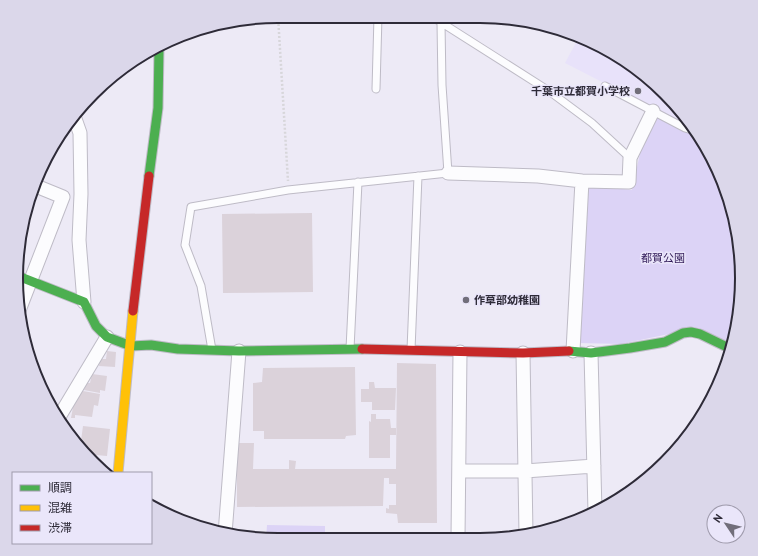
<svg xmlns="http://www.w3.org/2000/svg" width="758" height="556" font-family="'PT Sans','Noto Sans JP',sans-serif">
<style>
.built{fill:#e8e2fa}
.green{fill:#dcd3f6}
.building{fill:#dbd2da}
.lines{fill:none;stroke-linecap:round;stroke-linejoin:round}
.lane-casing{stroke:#bebbc6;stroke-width:9}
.street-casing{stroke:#bebbc6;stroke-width:15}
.fast-casing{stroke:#bebbc6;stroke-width:11}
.slow-casing{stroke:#bebbc6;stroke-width:11}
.jam-casing{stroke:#bebbc6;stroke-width:11}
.path{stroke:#d7d6da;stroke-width:2.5;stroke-dasharray:2 2;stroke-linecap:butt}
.lane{stroke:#fcfcfe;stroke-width:7}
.street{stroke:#fcfcfe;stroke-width:13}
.fast{stroke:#4caf50;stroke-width:9}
.slow{stroke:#ffc107;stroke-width:9}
.jam{stroke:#c62828;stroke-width:9}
.poi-dot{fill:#716e7a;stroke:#eae6fa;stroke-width:1.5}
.labels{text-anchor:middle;stroke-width:3;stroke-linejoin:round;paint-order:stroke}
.poi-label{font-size:11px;font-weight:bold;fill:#2e2b38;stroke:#eae6fa;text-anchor:end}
.park-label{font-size:11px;fill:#321c59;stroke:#eae6fa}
.rim{fill:none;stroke:#2e2b38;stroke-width:2}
</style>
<rect width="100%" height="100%" fill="#edeaf6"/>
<path class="built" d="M 578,39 L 625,60 L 688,118 L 693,127 L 686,125 L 565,63 Z"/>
<path class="green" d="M 649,112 L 699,136 L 715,162 L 733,210 L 741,261 L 740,312 L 732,345 L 698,328 L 621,344 L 578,343 L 586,185 L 632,190 Z
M 267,525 L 325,526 L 325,539 L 266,539 Z"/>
<path class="building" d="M 312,213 L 313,292 L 223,293 L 222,214 Z
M 107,351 L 116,352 L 115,367 L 99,366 L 100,359 L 106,359 Z
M 397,363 L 436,364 L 437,523 L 398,523 L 397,514 L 386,513 L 386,508 L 389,509 L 389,505 L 396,505 L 396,484 L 389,484 L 389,478 L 384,478 L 383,506 L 237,507 L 237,443 L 254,443 L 253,469 L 289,469 L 289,460 L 296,461 L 295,469 L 396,469 Z
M 355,367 L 356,435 L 346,436 L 345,439 L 264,439 L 264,431 L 253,431 L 253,383 L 262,382 L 263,368 Z
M 92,374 L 107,376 L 105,391 L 100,390 L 100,393 L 84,390 L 86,383 L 90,383 Z
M 369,382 L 374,382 L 375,388 L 396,388 L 395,410 L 372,410 L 372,402 L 361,402 L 361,389 L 369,389 Z
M 83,391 L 100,394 L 98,406 L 94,405 L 92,417 L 75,415 L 75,418 L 71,418 L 74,402 L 80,393 Z
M 371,414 L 376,414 L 376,419 L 390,419 L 391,428 L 396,428 L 396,435 L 390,435 L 390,458 L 369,458 L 369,421 L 371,422 Z
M 83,426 L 110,429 L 107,456 L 85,454 L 80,448 Z
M 65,428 L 73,429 L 71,439 L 70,438 Z
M 391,533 L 424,533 L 423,538 L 391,539 Z"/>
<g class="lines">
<g class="lane-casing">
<path id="lane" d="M 412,16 L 417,18 L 432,18
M 431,16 L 549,91 L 592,123 L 630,158
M 605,86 L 685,128 L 695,131
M 376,89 L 378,16
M 350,349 L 358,182
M 212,350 L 201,286 L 185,245 L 191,207 L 288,190 L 448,173 L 442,85 L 441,23
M 411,350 L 418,176"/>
</g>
<g class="street-casing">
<path id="street" d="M 74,116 L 80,133 L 81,194 L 79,240 L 84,302
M 448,173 L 538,176 L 582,181 L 629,182 L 630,158 L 653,111
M 18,313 L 63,197 L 36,186
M 573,351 L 582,181
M 523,353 L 526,534
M 591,353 L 595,512
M 59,417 L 107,337
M 459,471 L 525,471 L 594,466
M 225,534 L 239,351
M 458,538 L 460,352"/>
</g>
<g class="fast-casing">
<path id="fast" d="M 149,176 L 158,108 L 159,48
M 18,276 L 84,302 L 96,326 L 107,337 L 131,346 L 151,345 L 178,349 L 239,351 L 362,349
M 569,351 L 591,353 L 630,348 L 665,342 L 683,333 L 691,332 L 700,334 L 731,349"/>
</g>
<g class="slow-casing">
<path id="slow" d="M 118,473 L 133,311"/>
</g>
<g class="jam-casing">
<path id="jam" d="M 133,311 L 149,176
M 362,349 L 523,353 L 569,351"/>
</g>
<path class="path" d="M 278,16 L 288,181"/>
<use href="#lane" class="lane"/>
<use href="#street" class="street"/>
<use href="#fast" class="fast"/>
<use href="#slow" class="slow"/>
<use href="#jam" class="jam"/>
</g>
<g class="poi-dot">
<circle cx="638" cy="91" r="4"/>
<circle cx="466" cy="300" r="4"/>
</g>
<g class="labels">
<g class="poi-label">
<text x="630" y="95">千葉市立都賀小学校</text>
<text x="474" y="304" text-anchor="start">作草部幼稚園</text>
</g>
<g class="park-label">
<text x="663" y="262">都賀公園</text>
</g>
</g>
<path d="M0 0H758V556H0ZM278 23H480A255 255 0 0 1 735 278V278A255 255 0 0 1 480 533H278A255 255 0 0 1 23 278V278A255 255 0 0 1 278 23Z" fill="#dbd7ea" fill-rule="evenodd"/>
<path class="rim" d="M278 23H480A255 255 0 0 1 735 278V278A255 255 0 0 1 480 533H278A255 255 0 0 1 23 278V278A255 255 0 0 1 278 23Z"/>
<rect x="12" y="472" width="140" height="72" fill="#eae6fa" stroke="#9f9bac"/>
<rect x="20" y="485" width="20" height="6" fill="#4caf50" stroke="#9f9bac"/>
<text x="48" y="492" font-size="12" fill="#2e2b38">順調</text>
<rect x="20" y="505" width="20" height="6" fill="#ffc107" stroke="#9f9bac"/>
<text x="48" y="512" font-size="12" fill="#2e2b38">混雑</text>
<rect x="20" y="525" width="20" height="6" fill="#c62828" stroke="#9f9bac"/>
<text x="48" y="532" font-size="12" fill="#2e2b38">渋滞</text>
<g transform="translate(726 524) rotate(305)"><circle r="19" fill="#eae6fa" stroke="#9f9bac"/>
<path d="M0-3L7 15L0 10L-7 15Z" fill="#716e7a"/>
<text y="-6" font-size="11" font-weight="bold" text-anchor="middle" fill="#2e2b38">N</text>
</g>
</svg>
